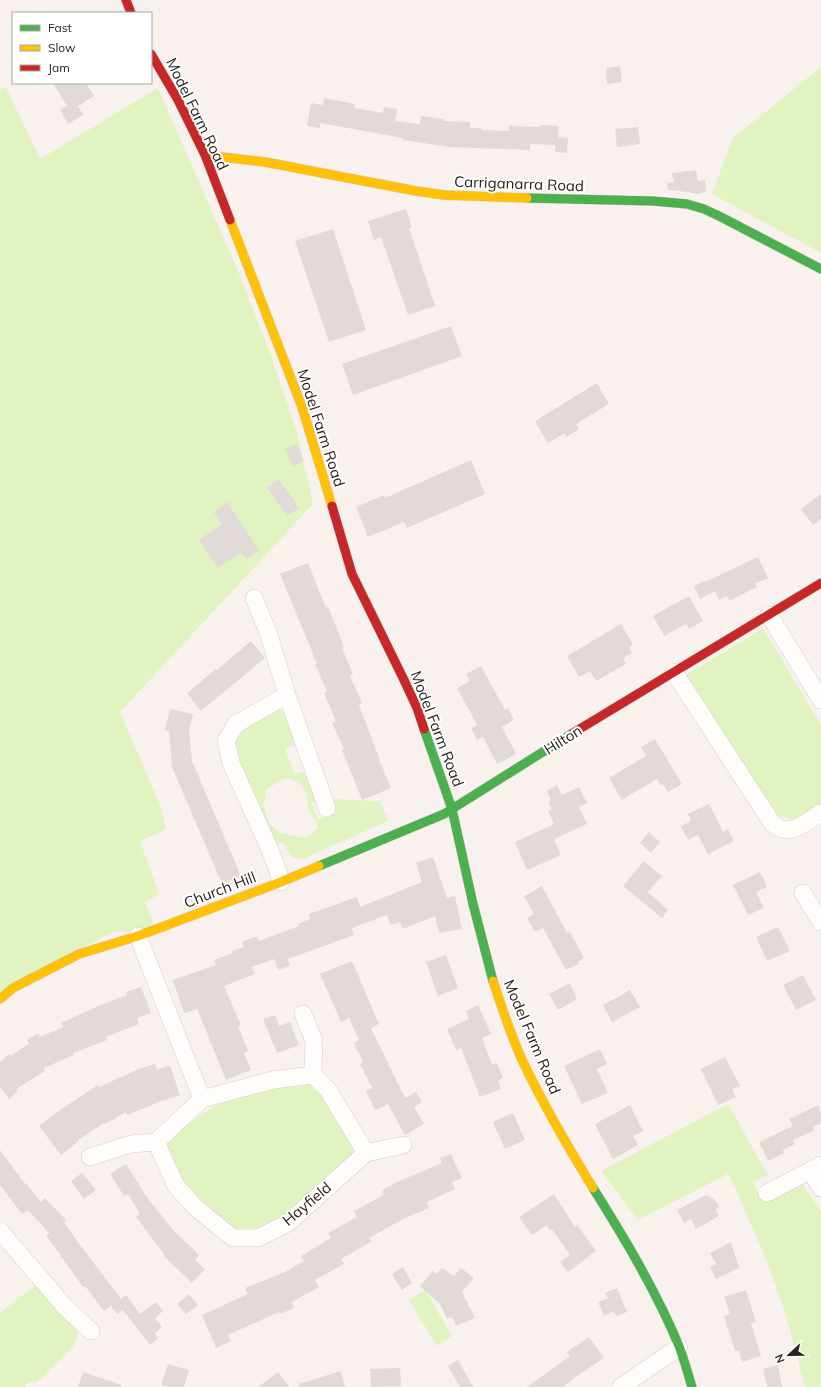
<svg xmlns="http://www.w3.org/2000/svg" width="821" height="1387" font-family="Mulish,sans-serif">
<style>
.green{fill:#e1f3c1;fill-rule:evenodd}
.building{fill:#e2dad7}
.lines{fill:none;stroke-linecap:round;stroke-linejoin:round}
.street-casing{stroke:#d6cecb;stroke-width:18}
.fast-casing{stroke:#d6cecb;stroke-width:10}
.slow-casing{stroke:#d6cecb;stroke-width:10}
.jam-casing{stroke:#d6cecb;stroke-width:10}
.street{stroke:#fefdfc;stroke-width:17}
.fast{stroke:#4caf50;stroke-width:9}
.slow{stroke:#ffc107;stroke-width:9}
.jam{stroke:#c62828;stroke-width:9}
.labels{text-anchor:middle;stroke-width:4;stroke-linejoin:round;paint-order:stroke}
.street-label{font-size:15px;fill:#2a211e;stroke:#fff}
</style>
<rect width="100%" height="100%" fill="#f9f1ee"/>
<path class="green" d="M 821,67 L 821,253 L 712,194 L 732,139 Z
M 6,87 L 40,159 L 158,88 L 238,271 L 269,350 L 297,433 L 313,504 L 120,712 L 161,807 L 166,829 L 140,841 L 159,894 L 145,903 L 154,925 L 136,933 L 115,931 L 16,982 L 0,995 L 0,89 Z
M 763,628 L 821,725 L 821,807 L 794,820 L 776,815 L 686,675 Z
M 267,709 L 280,709 L 286,715 L 295,744 L 285,748 L 294,774 L 304,772 L 316,801 L 311,803 L 318,820 L 336,813 L 331,800 L 333,799 L 380,801 L 388,821 L 305,858 C 290,860 288,854 283,842 L 275,845 L 235,750 L 235,742 L 238,736 ZM 289,778 C 306,785 308,793 308,810 C 313,817 318,820 318,829 L 305,838 L 280,833 L 269,823 L 264,807 L 266,790 L 281,780 Z
M 305,1080 L 329,1102 L 355,1146 L 352,1157 L 273,1225 L 258,1231 L 230,1228 L 182,1180 L 167,1144 L 171,1134 L 244,1088 Z
M 728,1104 L 768,1175 L 753,1182 L 763,1202 L 799,1185 L 803,1185 L 821,1211 L 821,1387 L 805,1387 L 786,1315 L 768,1264 L 736,1190 L 728,1174 L 638,1220 L 601,1171 Z
M 37,1284 L 77,1327 L 77,1339 L 73,1347 L 36,1383 L 28,1382 L 25,1387 L 0,1387 L 0,1313 Z
M 425,1290 L 452,1336 L 437,1346 L 409,1300 Z"/>
<path class="building" d="M 620,66 L 622,82 L 607,84 L 606,68 Z
M 53,83 L 86,83 L 94,96 L 78,106 L 83,115 L 68,124 L 60,110 L 67,106 Z
M 324,98 L 355,104 L 354,108 L 383,113 L 384,107 L 397,109 L 395,121 L 420,124 L 421,116 L 444,119 L 444,121 L 470,122 L 470,128 L 481,128 L 481,130 L 509,131 L 509,126 L 540,127 L 540,125 L 559,126 L 558,137 L 568,138 L 567,153 L 555,152 L 555,145 L 530,144 L 530,150 L 449,147 L 403,140 L 403,138 L 320,123 L 320,128 L 307,126 L 311,103 L 323,105 Z
M 638,127 L 640,144 L 617,147 L 615,129 Z
M 696,170 L 698,181 L 705,180 L 706,192 L 697,194 L 688,192 L 668,190 L 667,183 L 674,182 L 672,173 Z
M 406,209 L 412,228 L 409,228 L 435,306 L 408,315 L 381,237 L 374,240 L 368,221 Z
M 333,229 L 366,330 L 329,342 L 295,241 Z
M 451,326 L 462,356 L 353,395 L 342,364 Z
M 597,383 L 609,404 L 576,424 L 579,429 L 566,437 L 565,433 L 548,443 L 535,421 Z
M 297,444 L 304,461 L 293,466 L 285,449 Z
M 471,460 L 485,494 L 407,528 L 404,522 L 368,537 L 356,507 L 384,495 L 385,498 Z
M 279,479 L 299,508 L 287,516 L 267,488 Z
M 821,494 L 821,519 L 813,525 L 801,509 Z
M 227,502 L 259,550 L 246,559 L 241,552 L 218,568 L 199,540 L 222,524 L 214,512 Z
M 758,557 L 768,578 L 755,584 L 757,587 L 729,601 L 727,596 L 719,600 L 715,591 L 700,599 L 694,586 L 705,581 L 705,582 Z
M 308,563 L 326,608 L 328,607 L 333,619 L 344,647 L 342,648 L 353,674 L 350,676 L 362,703 L 359,705 L 380,760 L 379,760 L 391,788 L 362,800 L 342,750 L 344,749 L 332,723 L 336,721 L 324,693 L 327,692 L 315,664 L 317,664 L 280,574 Z
M 689,596 L 703,621 L 689,629 L 686,624 L 664,636 L 653,616 Z
M 621,624 L 633,645 L 629,647 L 632,653 L 623,658 L 626,664 L 596,681 L 590,671 L 579,677 L 567,656 Z
M 251,641 L 265,658 L 201,711 L 187,693 L 216,669 L 217,670 Z
M 481,666 L 505,710 L 508,708 L 514,720 L 502,727 L 516,754 L 497,764 L 483,737 L 477,740 L 471,728 L 477,725 L 457,688 L 470,681 L 466,674 Z
M 170,709 L 193,714 L 189,731 L 192,761 L 241,876 L 222,884 L 172,767 L 169,731 L 165,730 Z
M 655,739 L 682,784 L 668,792 L 663,784 L 661,786 L 657,779 L 622,800 L 609,778 L 646,756 L 641,747 Z
M 557,785 L 562,795 L 579,787 L 587,803 L 579,807 L 587,824 L 554,839 L 561,855 L 527,870 L 515,842 L 554,824 L 548,811 L 552,809 L 548,802 L 551,801 L 547,791 Z
M 709,804 L 723,832 L 728,829 L 734,841 L 708,854 L 698,835 L 688,840 L 681,826 L 691,821 L 688,814 Z
M 649,832 L 660,842 L 651,853 L 640,843 Z
M 433,857 L 447,898 L 455,896 L 462,929 L 439,933 L 435,916 L 403,929 L 400,922 L 391,925 L 387,915 L 352,928 L 354,935 L 288,959 L 290,966 L 278,970 L 274,959 L 252,967 L 255,974 L 224,986 L 241,1025 L 238,1026 L 248,1051 L 244,1053 L 251,1070 L 226,1080 L 197,1009 L 184,1013 L 173,980 L 216,965 L 214,960 L 233,953 L 232,951 L 244,947 L 242,942 L 257,936 L 259,941 L 299,926 L 298,924 L 310,919 L 309,914 L 357,897 L 360,907 L 422,882 L 416,863 Z
M 644,861 L 662,876 L 648,892 L 668,910 L 662,918 L 623,886 Z
M 760,872 L 767,887 L 756,892 L 764,908 L 748,915 L 733,885 Z
M 542,886 L 567,933 L 570,932 L 584,958 L 577,962 L 579,964 L 566,970 L 543,928 L 535,932 L 527,918 L 534,914 L 524,896 Z
M 778,927 L 790,951 L 767,961 L 756,937 Z
M 446,955 L 458,988 L 438,996 L 426,962 Z
M 352,961 L 379,1024 L 371,1028 L 384,1055 L 405,1098 L 416,1092 L 422,1102 L 414,1107 L 424,1124 L 405,1135 L 388,1104 L 375,1110 L 366,1091 L 372,1088 L 360,1064 L 363,1062 L 354,1043 L 359,1040 L 349,1018 L 341,1022 L 320,974 Z
M 803,975 L 816,1000 L 796,1010 L 783,985 Z
M 570,983 L 577,999 L 558,1010 L 549,994 Z
M 141,987 L 151,1013 L 137,1018 L 139,1024 L 105,1037 L 107,1040 L 73,1053 L 74,1055 L 44,1068 L 45,1071 L 16,1089 L 18,1091 L 9,1099 L 0,1087 L 0,1062 L 9,1054 L 10,1056 L 29,1044 L 27,1040 L 38,1033 L 40,1037 L 63,1027 L 61,1023 L 96,1007 L 127,995 L 126,992 Z
M 630,990 L 640,1007 L 612,1022 L 603,1005 Z
M 478,1005 L 491,1034 L 482,1038 L 492,1065 L 497,1063 L 503,1078 L 498,1080 L 501,1089 L 480,1097 L 461,1048 L 456,1050 L 447,1029 L 469,1019 L 466,1011 Z
M 275,1015 L 279,1026 L 290,1022 L 299,1045 L 277,1053 L 263,1019 Z
M 600,1049 L 607,1064 L 597,1069 L 608,1093 L 582,1104 L 564,1066 Z
M 725,1057 L 740,1086 L 732,1089 L 736,1097 L 718,1105 L 701,1069 Z
M 155,1064 L 157,1070 L 170,1065 L 180,1095 L 159,1102 L 127,1115 L 126,1112 L 105,1124 L 104,1123 L 78,1140 L 79,1141 L 61,1155 L 39,1126 L 60,1110 L 98,1085 L 99,1087 L 141,1068 Z
M 630,1105 L 643,1131 L 633,1136 L 638,1145 L 613,1159 L 595,1124 Z
M 818,1105 L 821,1112 L 821,1123 L 813,1127 L 815,1130 L 793,1140 L 795,1144 L 783,1150 L 784,1153 L 768,1161 L 759,1142 L 793,1126 L 789,1119 Z
M 513,1113 L 525,1140 L 505,1149 L 493,1122 Z
M 0,1150 L 25,1184 L 26,1183 L 41,1202 L 45,1198 L 66,1220 L 64,1222 L 77,1241 L 121,1299 L 126,1295 L 140,1314 L 156,1302 L 163,1311 L 155,1318 L 162,1327 L 155,1333 L 158,1338 L 150,1345 L 123,1310 L 117,1314 L 111,1306 L 104,1311 L 85,1286 L 83,1287 L 46,1235 L 49,1233 L 28,1210 L 22,1214 L 0,1185 Z
M 451,1154 L 462,1178 L 452,1182 L 455,1189 L 427,1202 L 429,1208 L 405,1218 L 369,1238 L 371,1242 L 341,1259 L 344,1264 L 315,1280 L 319,1287 L 292,1302 L 294,1308 L 280,1314 L 279,1312 L 228,1335 L 231,1341 L 216,1348 L 202,1315 L 248,1294 L 245,1288 L 285,1272 L 304,1261 L 301,1256 L 331,1238 L 328,1233 L 357,1217 L 354,1211 L 384,1195 L 382,1190 L 395,1183 L 442,1163 L 440,1158 Z
M 126,1164 L 146,1196 L 173,1230 L 199,1255 L 195,1260 L 205,1269 L 192,1283 L 163,1255 L 164,1254 L 136,1217 L 140,1214 L 128,1194 L 124,1196 L 110,1174 Z
M 82,1173 L 96,1190 L 84,1199 L 71,1181 Z
M 554,1194 L 575,1227 L 577,1225 L 596,1251 L 568,1272 L 560,1262 L 570,1255 L 552,1229 L 550,1230 L 547,1225 L 532,1235 L 519,1217 Z
M 706,1195 L 715,1200 L 719,1206 L 716,1210 L 719,1216 L 696,1229 L 691,1219 L 684,1223 L 677,1210 Z
M 731,1242 L 739,1268 L 716,1279 L 710,1267 L 716,1264 L 710,1253 Z
M 403,1267 L 412,1283 L 402,1290 L 392,1274 Z
M 442,1268 L 454,1276 L 461,1268 L 474,1278 L 462,1292 L 475,1318 L 456,1326 L 452,1317 L 447,1319 L 440,1304 L 420,1286 L 433,1271 L 436,1274 Z
M 617,1288 L 627,1312 L 616,1316 L 614,1311 L 604,1316 L 598,1302 L 608,1298 L 605,1293 Z
M 746,1290 L 756,1322 L 751,1323 L 761,1356 L 742,1362 L 739,1350 L 735,1351 L 724,1316 L 730,1314 L 724,1297 Z
M 189,1294 L 198,1305 L 186,1314 L 177,1304 Z
M 589,1337 L 604,1358 L 574,1378 L 563,1387 L 527,1387 L 570,1356 L 567,1352 Z
M 458,1360 L 473,1387 L 460,1387 L 448,1366 Z
M 168,1364 L 189,1370 L 184,1387 L 168,1387 L 161,1385 Z
M 778,1365 L 782,1387 L 767,1387 L 763,1369 Z
M 400,1368 L 401,1386 L 371,1387 L 370,1369 Z
M 341,1371 L 345,1387 L 299,1387 L 298,1384 Z
M 83,1372 L 122,1385 L 121,1387 L 78,1387 Z
M 278,1372 L 289,1387 L 258,1387 Z"/>
<g class="lines">
<g class="street-casing">
<path id="street" d="M 254,598 L 268,632 L 287,695 L 327,808
M 769,615 L 821,700
M 674,672 L 772,823 C 789,839 805,822 821,813
M 281,882 L 278,871 L 270,850 L 231,763 L 226,741 L 236,724 L 287,695
M 803,893 L 821,922
M 138,936 L 202,1099
M 303,1014 L 314,1041 L 313,1075
M 156,1142 L 176,1186 L 196,1208 L 233,1238 L 258,1238 L 288,1223 L 366,1153 L 403,1145
M 90,1157 L 131,1144 L 156,1142 L 202,1099 L 273,1080 L 313,1075 L 328,1090 L 366,1153
M 810,1171 L 821,1188
M 767,1193 L 821,1165
M 0,1231 L 66,1308 L 91,1331
M 621,1387 L 679,1347"/>
</g>
<g class="fast-casing">
<path id="fast" d="M 527,198 L 653,201 L 687,204 L 704,209 L 721,217 L 821,269
M 424,729 L 452,809 L 473,904 L 493,981
M 319,866 L 444,814 L 573,733
M 593,1188 C 625,1239 656,1291 679,1346 C 684,1359 688,1374 692,1387"/>
</g>
<g class="slow-casing">
<path id="slow" d="M 205,155 L 265,162 L 416,191 L 444,195 L 527,198
M 230,220 L 302,407 L 332,506
M 493,981 C 502,1008 511,1036 523,1062 C 544,1106 568,1147 593,1188
M 0,999 L 13,988 L 79,954 L 138,936 L 281,882 L 319,866"/>
</g>
<g class="jam-casing">
<path id="jam" d="M 126,0 L 131,13
M 151,54 L 178,100 L 205,155 L 230,220
M 332,506 L 352,574 L 404,680 L 417,708 L 424,729
M 573,733 L 821,583"/>
</g>
<use href="#street" class="street"/>
<use href="#fast" class="fast"/>
<use href="#slow" class="slow"/>
<use href="#jam" class="jam"/>
</g>
<g class="labels">
<g class="street-label">
<text transform="translate(197 114) rotate(64)" y="5">Model Farm Road</text>
<text transform="translate(519 184) rotate(2)" y="5">Carriganarra Road</text>
<text transform="translate(321 428) rotate(72)" y="5">Model Farm Road</text>
<text transform="translate(437 729) rotate(69)" y="5">Model Farm Road</text>
<text transform="translate(563 740) rotate(-32)" y="5">Hilton</text>
<text transform="translate(220 890) rotate(-21)" y="5">Church Hill</text>
<text transform="translate(532 1037) rotate(67)" y="5">Model Farm Road</text>
<text transform="translate(307 1204) rotate(-40)" y="5">Hayfield</text>
</g>
</g>
<rect x="12" y="12" width="140" height="72" fill="#ffffff" stroke="#aaa6a5"/>
<rect x="20" y="25" width="20" height="6" fill="#4caf50" stroke="#aaa6a5"/>
<text x="48" y="32" font-size="12" fill="#2a211e">Fast</text>
<rect x="20" y="45" width="20" height="6" fill="#ffc107" stroke="#aaa6a5"/>
<text x="48" y="52" font-size="12" fill="#2a211e">Slow</text>
<rect x="20" y="65" width="20" height="6" fill="#c62828" stroke="#aaa6a5"/>
<text x="48" y="72" font-size="12" fill="#2a211e">Jam</text>
<g transform="translate(789 1355) rotate(248)" stroke="#ffffff" stroke-width="3" paint-order="stroke">
<path d="M0-3L7 15L0 10L-7 15Z" fill="#2a211e"/>
<text y="-6" font-size="11" font-weight="bold" text-anchor="middle" fill="#2a211e">N</text>
</g>
</svg>
